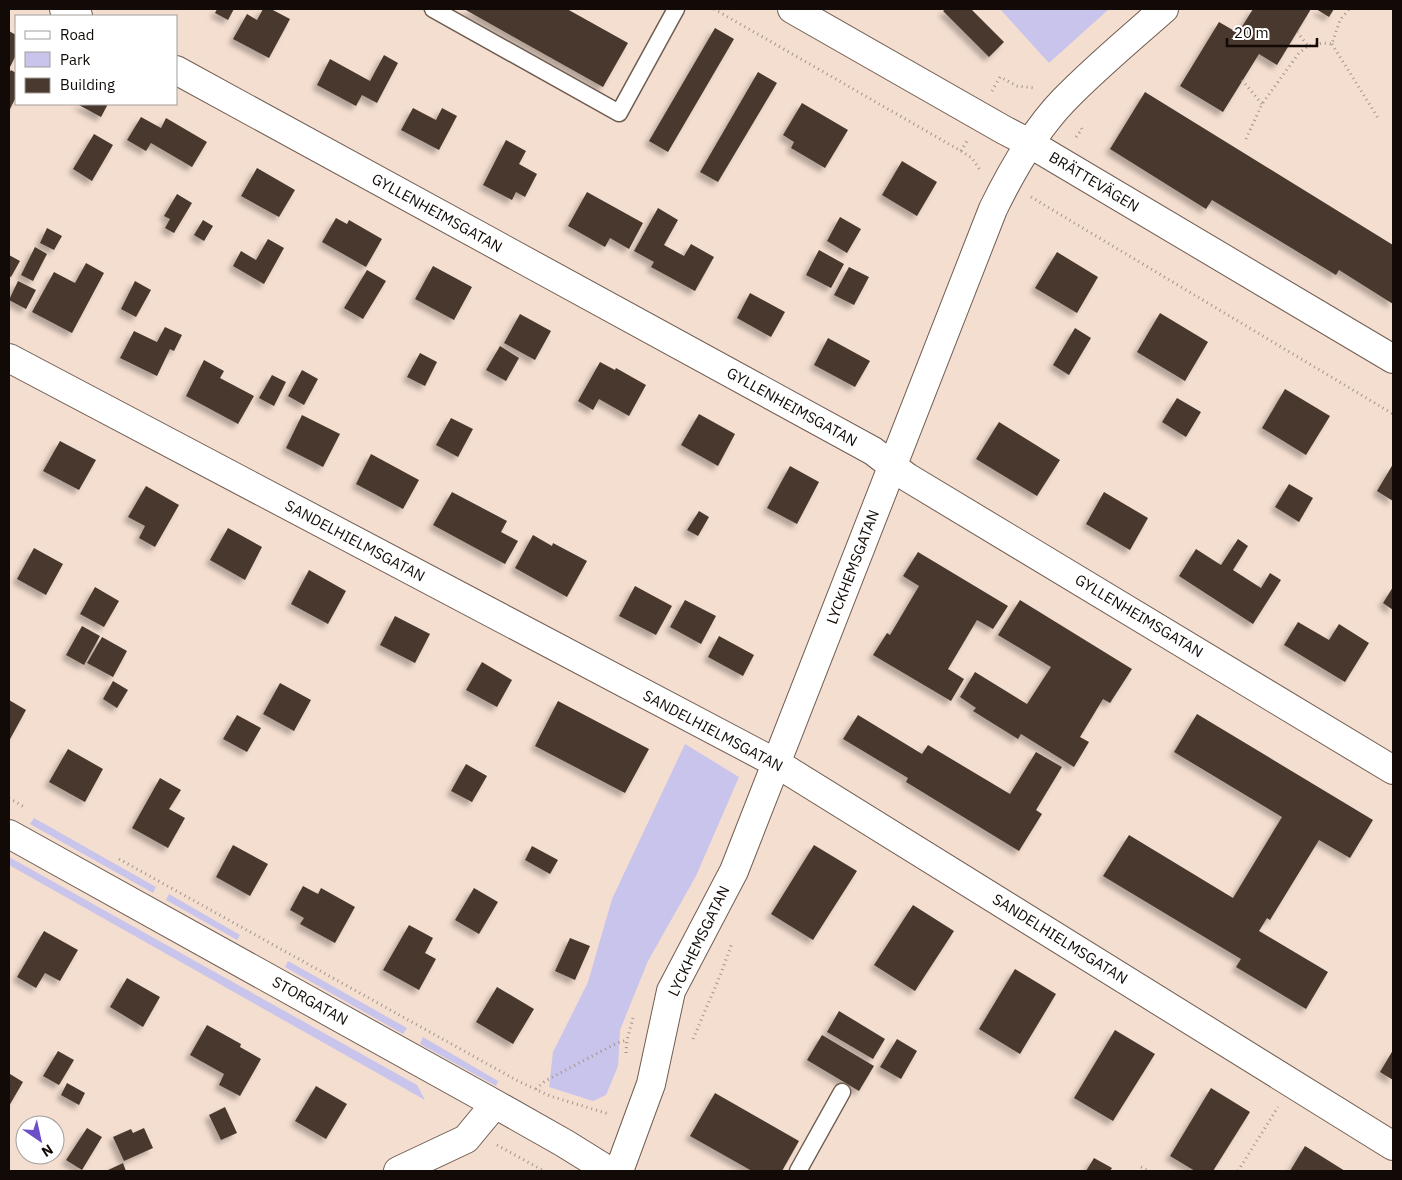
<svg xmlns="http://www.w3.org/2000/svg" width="1402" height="1180" font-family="'IBM Plex Sans',sans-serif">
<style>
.green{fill:#c9c4eb}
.building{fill:#4a392e;filter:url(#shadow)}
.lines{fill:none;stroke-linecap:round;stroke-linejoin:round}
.service-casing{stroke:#705d51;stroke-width:19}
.minor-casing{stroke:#705d51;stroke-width:30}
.path{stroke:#a39388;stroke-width:3;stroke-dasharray:1 4;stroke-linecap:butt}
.service{stroke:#fff;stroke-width:16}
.minor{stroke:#fff;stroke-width:28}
.labels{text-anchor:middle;stroke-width:5;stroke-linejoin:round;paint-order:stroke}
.street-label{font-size:15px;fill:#110a06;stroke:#fff}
</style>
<defs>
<filter id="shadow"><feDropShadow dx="-4.5" dy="4.5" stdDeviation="2.5" flood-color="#0004"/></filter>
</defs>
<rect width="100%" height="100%" fill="#f4ded0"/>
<path class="green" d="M 1000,9 L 1109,9 L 1049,63 Z
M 685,744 L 739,777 L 696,876 L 648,961 L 620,1030 L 618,1066 L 606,1095 L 593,1101 L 549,1087 L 553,1052 L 588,982 L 612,899 Z
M 34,818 L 156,887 L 153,893 L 30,824 Z
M 9,857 L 417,1085 L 425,1100 L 9,865 Z
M 169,894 L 240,935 L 237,940 L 166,900 Z
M 288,961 L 407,1028 L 403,1034 L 285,967 Z
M 423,1037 L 498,1081 L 496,1086 L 420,1044 Z"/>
<path class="building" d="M 217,9 L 234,9 L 228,20 L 215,13 Z
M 263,9 L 271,9 L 290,19 L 269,58 L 233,39 L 247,14 L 257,20 Z
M 464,9 L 567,9 L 628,43 L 603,87 Z
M 946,9 L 971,9 L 1004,42 L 989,57 L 943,11 Z
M 1253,9 L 1311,9 L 1277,65 L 1259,54 L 1223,112 L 1180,86 L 1219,22 L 1238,33 Z
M 1316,9 L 1334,9 L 1329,17 Z
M 715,28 L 734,39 L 668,152 L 649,141 Z
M 9,31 L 16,35 L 16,55 L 9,69 Z
M 384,55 L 398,63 L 377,103 L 362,95 L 356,106 L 317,85 L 330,59 L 370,81 Z
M 11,70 L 16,73 L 16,97 L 9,111 L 9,73 Z
M 758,72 L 777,83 L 718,182 L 700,172 Z
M 1145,92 L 1393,245 L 1393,304 L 1339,270 L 1336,275 L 1212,200 L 1206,209 L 1110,149 Z
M 802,103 L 848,130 L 825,168 L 791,148 L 794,142 L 783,135 Z
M 77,104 L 108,104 L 101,117 Z
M 413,108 L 436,120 L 442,108 L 457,116 L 439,150 L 401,130 Z
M 141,117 L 161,128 L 166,118 L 207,142 L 192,167 L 151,143 L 146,151 L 127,140 Z
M 94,134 L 113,145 L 92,181 L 73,169 Z
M 506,140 L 526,151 L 519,164 L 537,174 L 525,197 L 516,192 L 512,200 L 483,185 Z
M 902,161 L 937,182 L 917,216 L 882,195 Z
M 257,168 L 295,190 L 279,217 L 241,196 Z
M 587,192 L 643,223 L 629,249 L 610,238 L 605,247 L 568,226 Z
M 177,194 L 192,203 L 174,233 L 165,228 L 170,219 L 164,216 Z
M 658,208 L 678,220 L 664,245 L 684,256 L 691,244 L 714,257 L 695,291 L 651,267 L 654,262 L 634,251 Z
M 840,217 L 861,229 L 847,253 L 827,241 Z
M 336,218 L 347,224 L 349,220 L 382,239 L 366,267 L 322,242 Z
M 203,220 L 213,226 L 204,241 L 194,235 Z
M 47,228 L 62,236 L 54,250 L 40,243 Z
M 268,239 L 284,248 L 264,284 L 233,266 L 241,251 L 256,260 Z
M 35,247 L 47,254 L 33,281 L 21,275 Z
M 819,250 L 844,264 L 831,288 L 806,275 Z
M 1057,252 L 1098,277 L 1077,313 L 1035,288 Z
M 9,255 L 20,261 L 11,277 L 9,276 Z
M 86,263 L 104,273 L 72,333 L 32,312 L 54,272 L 75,283 Z
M 433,266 L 472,287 L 454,320 L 415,299 Z
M 849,267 L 869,277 L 854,305 L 834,295 Z
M 367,270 L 386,281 L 363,319 L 344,308 Z
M 18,281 L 36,290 L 26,309 L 9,300 Z
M 135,281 L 151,290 L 136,317 L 121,309 Z
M 750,293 L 785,312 L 771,337 L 737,318 Z
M 1160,313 L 1208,342 L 1185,381 L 1137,352 Z
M 520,314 L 551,331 L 535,360 L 504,343 Z
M 165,327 L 182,335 L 174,351 L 170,349 L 157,376 L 120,358 L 134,331 L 157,342 Z
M 1075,328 L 1091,338 L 1069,375 L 1053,365 Z
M 828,338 L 870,361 L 855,387 L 814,365 Z
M 500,346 L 519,358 L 506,381 L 486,370 Z
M 420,353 L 437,362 L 425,386 L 407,377 Z
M 204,360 L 224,371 L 220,378 L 254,396 L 238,424 L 186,396 Z
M 600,362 L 615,370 L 616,368 L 646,385 L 629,416 L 599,399 L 593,410 L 578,401 Z
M 302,370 L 318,379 L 304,405 L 288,396 Z
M 272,375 L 286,382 L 274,406 L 259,398 Z
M 1285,389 L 1330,416 L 1306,455 L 1262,428 Z
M 1177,398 L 1201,412 L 1186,437 L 1162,422 Z
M 699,414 L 735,434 L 718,466 L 681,445 Z
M 302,415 L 340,434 L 323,467 L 286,448 Z
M 451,418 L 473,429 L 458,457 L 436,445 Z
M 999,422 L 1060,460 L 1037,496 L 976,459 Z
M 60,441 L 96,460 L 79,490 L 43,471 Z
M 371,454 L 419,480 L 403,509 L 356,484 Z
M 1393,464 L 1393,501 L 1377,491 Z
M 790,466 L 819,482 L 797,524 L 767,508 Z
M 1289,484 L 1313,498 L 1299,522 L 1275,507 Z
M 146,486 L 179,505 L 155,547 L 139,538 L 145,526 L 128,517 Z
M 452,492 L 507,521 L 501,532 L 518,541 L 505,564 L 433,525 Z
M 1104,492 L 1148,518 L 1130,550 L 1086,524 Z
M 699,511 L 709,517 L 698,536 L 687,530 Z
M 228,528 L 262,547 L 245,580 L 210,560 Z
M 533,535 L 552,546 L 553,543 L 587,561 L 567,597 L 515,568 Z
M 1238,539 L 1248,546 L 1233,570 L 1261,588 L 1270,573 L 1281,580 L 1253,624 L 1179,576 L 1196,549 L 1221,565 Z
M 34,548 L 63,564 L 46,595 L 17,579 Z
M 918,552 L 1008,606 L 993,629 L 977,620 L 948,669 L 964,679 L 951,701 L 873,655 L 887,633 L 890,635 L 919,586 L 903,576 Z
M 309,570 L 346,591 L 328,624 L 291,604 Z
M 635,586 L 672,606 L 656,635 L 619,616 Z
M 95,587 L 119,601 L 104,627 L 80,614 Z
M 1393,587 L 1393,610 L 1383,603 Z
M 685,600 L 716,616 L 701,644 L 670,627 Z
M 1020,600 L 1132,669 L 1110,703 L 1103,699 L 1080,737 L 1089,742 L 1074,767 L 1021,734 L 1018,739 L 973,711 L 976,708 L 960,697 L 975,672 L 1027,704 L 1051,667 L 998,635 Z
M 395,616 L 430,634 L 415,663 L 380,645 Z
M 1298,622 L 1329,640 L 1339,624 L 1369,643 L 1345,682 L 1284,645 Z
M 82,626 L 100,636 L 84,665 L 66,655 Z
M 719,636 L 754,655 L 743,676 L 708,657 Z
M 102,637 L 127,651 L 113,677 L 87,663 Z
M 482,662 L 512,680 L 497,707 L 466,690 Z
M 113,681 L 128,690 L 117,708 L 103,699 Z
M 280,683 L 311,700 L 294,731 L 263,714 Z
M 9,700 L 26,710 L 9,741 Z
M 558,701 L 649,749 L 625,793 L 535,746 Z
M 1197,714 L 1373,820 L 1350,858 L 1319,840 L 1270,920 L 1267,918 L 1259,931 L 1328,972 L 1306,1009 L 1236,967 L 1241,959 L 1103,876 L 1129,835 L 1233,898 L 1282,817 L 1174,752 Z
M 237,715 L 261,728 L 247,752 L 223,739 Z
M 858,715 L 922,754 L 928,745 L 1010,794 L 1036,752 L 1062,767 L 1036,810 L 1042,814 L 1019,851 L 906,782 L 908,778 L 843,739 Z
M 68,749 L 103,769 L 85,802 L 49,782 Z
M 466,764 L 487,776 L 472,802 L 451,791 Z
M 160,778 L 181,790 L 169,809 L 185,818 L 168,848 L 132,828 Z
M 233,845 L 268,864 L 250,896 L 216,877 Z
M 814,845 L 857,871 L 813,940 L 771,914 Z
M 532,846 L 558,860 L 550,874 L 525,860 Z
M 303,886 L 318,894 L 321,888 L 355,907 L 335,943 L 300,924 L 304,918 L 290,910 Z
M 474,888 L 498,902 L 479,934 L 455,920 Z
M 913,905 L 954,931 L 915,991 L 874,965 Z
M 409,925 L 433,938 L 425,953 L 436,959 L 419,990 L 383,970 Z
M 44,931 L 78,950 L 60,981 L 45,973 L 36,988 L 17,977 Z
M 570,938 L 590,946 L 575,980 L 555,971 Z
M 1015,969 L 1056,994 L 1020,1054 L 979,1029 Z
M 127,978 L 160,997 L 143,1027 L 110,1007 Z
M 497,987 L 534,1009 L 513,1044 L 476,1022 Z
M 839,1011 L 885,1039 L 873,1059 L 827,1032 Z
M 207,1025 L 241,1044 L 240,1047 L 261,1059 L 240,1096 L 219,1085 L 224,1074 L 190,1055 Z
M 1115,1030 L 1155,1054 L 1113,1121 L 1074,1098 Z
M 822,1035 L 874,1066 L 859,1091 L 807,1060 Z
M 897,1039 L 917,1051 L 901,1079 L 880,1067 Z
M 1393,1050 L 1393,1080 L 1380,1072 Z
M 58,1051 L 74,1060 L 59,1085 L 43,1076 Z
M 10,1074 L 23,1082 L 9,1106 L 9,1077 Z
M 67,1083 L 85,1093 L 79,1105 L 61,1095 Z
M 316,1086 L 347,1104 L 326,1139 L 295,1121 Z
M 1211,1088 L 1250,1112 L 1213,1171 L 1195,1171 L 1170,1156 Z
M 715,1093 L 799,1141 L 782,1171 L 752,1171 L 690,1136 Z
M 225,1107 L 237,1133 L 221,1140 L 209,1115 Z
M 87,1128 L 102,1137 L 82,1170 L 66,1160 Z
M 144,1128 L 153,1148 L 124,1161 L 113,1137 L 131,1129 L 133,1133 Z
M 1305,1146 L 1345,1171 L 1290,1171 Z
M 1094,1158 L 1112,1168 L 1110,1171 L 1086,1171 Z
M 123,1163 L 126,1171 L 106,1171 Z"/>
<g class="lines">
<g class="service-casing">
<path id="service" d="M 433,9 L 619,113 L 676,9
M 798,1171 L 842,1092"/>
</g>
<g class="minor-casing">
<path id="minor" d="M 64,9 L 78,16
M 792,9 L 1004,130 L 1029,143 L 1393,359
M 176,70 L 873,451 L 907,477 L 1393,770
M 9,358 L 776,763 L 1393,1146
M 9,834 L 495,1104 L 564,1143 L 609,1171
M 398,1171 L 466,1139 L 495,1104
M 619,1171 L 651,1084 L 671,991 L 734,871 L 993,209 C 1012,170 1034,131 1064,100 C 1095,68 1131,38 1164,9"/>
</g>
<path class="path" d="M 714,9 L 961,151 L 972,158 L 980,170
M 1297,32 L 1308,46
M 1332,44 L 1378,118
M 1242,80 L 1262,104
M 992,91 L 1000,77 L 1017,86 L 1036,88
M 1076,137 L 1082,129 L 1080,125
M 1246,139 L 1262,104 L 1299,53 L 1308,46 L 1323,43 L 1332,44 L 1340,20 L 1349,9
M 961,151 L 967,141
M 1031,197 L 1393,414
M 9,798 L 26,808
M 119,859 L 518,1081 L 550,1096 L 609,1114
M 693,1039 L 720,976 L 732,943
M 626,1053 L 627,1040 L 633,1018
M 536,1089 L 545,1081 L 617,1043 L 627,1040
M 497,1145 L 544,1171
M 1141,1167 L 1149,1171
M 1238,1171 L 1278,1107"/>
<use href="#service" class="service"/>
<use href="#minor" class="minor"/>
</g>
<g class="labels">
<g class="street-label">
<text transform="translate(1094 182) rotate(31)" y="5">BRÄTTEVÄGEN</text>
<text transform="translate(437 213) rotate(29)" y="5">GYLLENHEIMSGATAN</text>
<text transform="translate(792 407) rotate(29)" y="5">GYLLENHEIMSGATAN</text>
<text transform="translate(355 541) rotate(28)" y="5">SANDELHIELMSGATAN</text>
<text transform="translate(853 567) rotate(-69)" y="5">LYCKHEMSGATAN</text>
<text transform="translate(1139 616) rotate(31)" y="5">GYLLENHEIMSGATAN</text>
<text transform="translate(713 731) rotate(28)" y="5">SANDELHIELMSGATAN</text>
<text transform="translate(1060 939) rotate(32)" y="5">SANDELHIELMSGATAN</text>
<text transform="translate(699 941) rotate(-64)" y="5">LYCKHEMSGATAN</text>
<text transform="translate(310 1001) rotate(29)" y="5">STORGATAN</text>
</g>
</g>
<rect width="1402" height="1180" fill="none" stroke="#110a06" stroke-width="20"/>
<rect x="15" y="15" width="162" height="90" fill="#ffffff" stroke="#a09d9b"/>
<rect x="25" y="31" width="25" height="8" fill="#ffffff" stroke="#a09d9b"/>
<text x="60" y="40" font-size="15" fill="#110a06">Road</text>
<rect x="25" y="52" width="25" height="15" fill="#c9c4eb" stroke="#a09d9b"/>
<text x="60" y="65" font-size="15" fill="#110a06">Park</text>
<rect x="25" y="78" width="25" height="15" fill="#4a392e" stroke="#a09d9b"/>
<text x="60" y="90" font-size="15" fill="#110a06">Building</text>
<g transform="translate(40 1140) rotate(146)"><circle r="24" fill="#ffffff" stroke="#a09d9b"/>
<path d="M0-4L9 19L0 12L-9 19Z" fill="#6d4fc8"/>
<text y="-8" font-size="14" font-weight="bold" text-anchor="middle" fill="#110a06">N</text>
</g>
<path d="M1227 38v8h90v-8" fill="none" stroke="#110a06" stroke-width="2.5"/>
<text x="1234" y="38" font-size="15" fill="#110a06" stroke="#ffffff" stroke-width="4" paint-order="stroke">20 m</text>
</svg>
